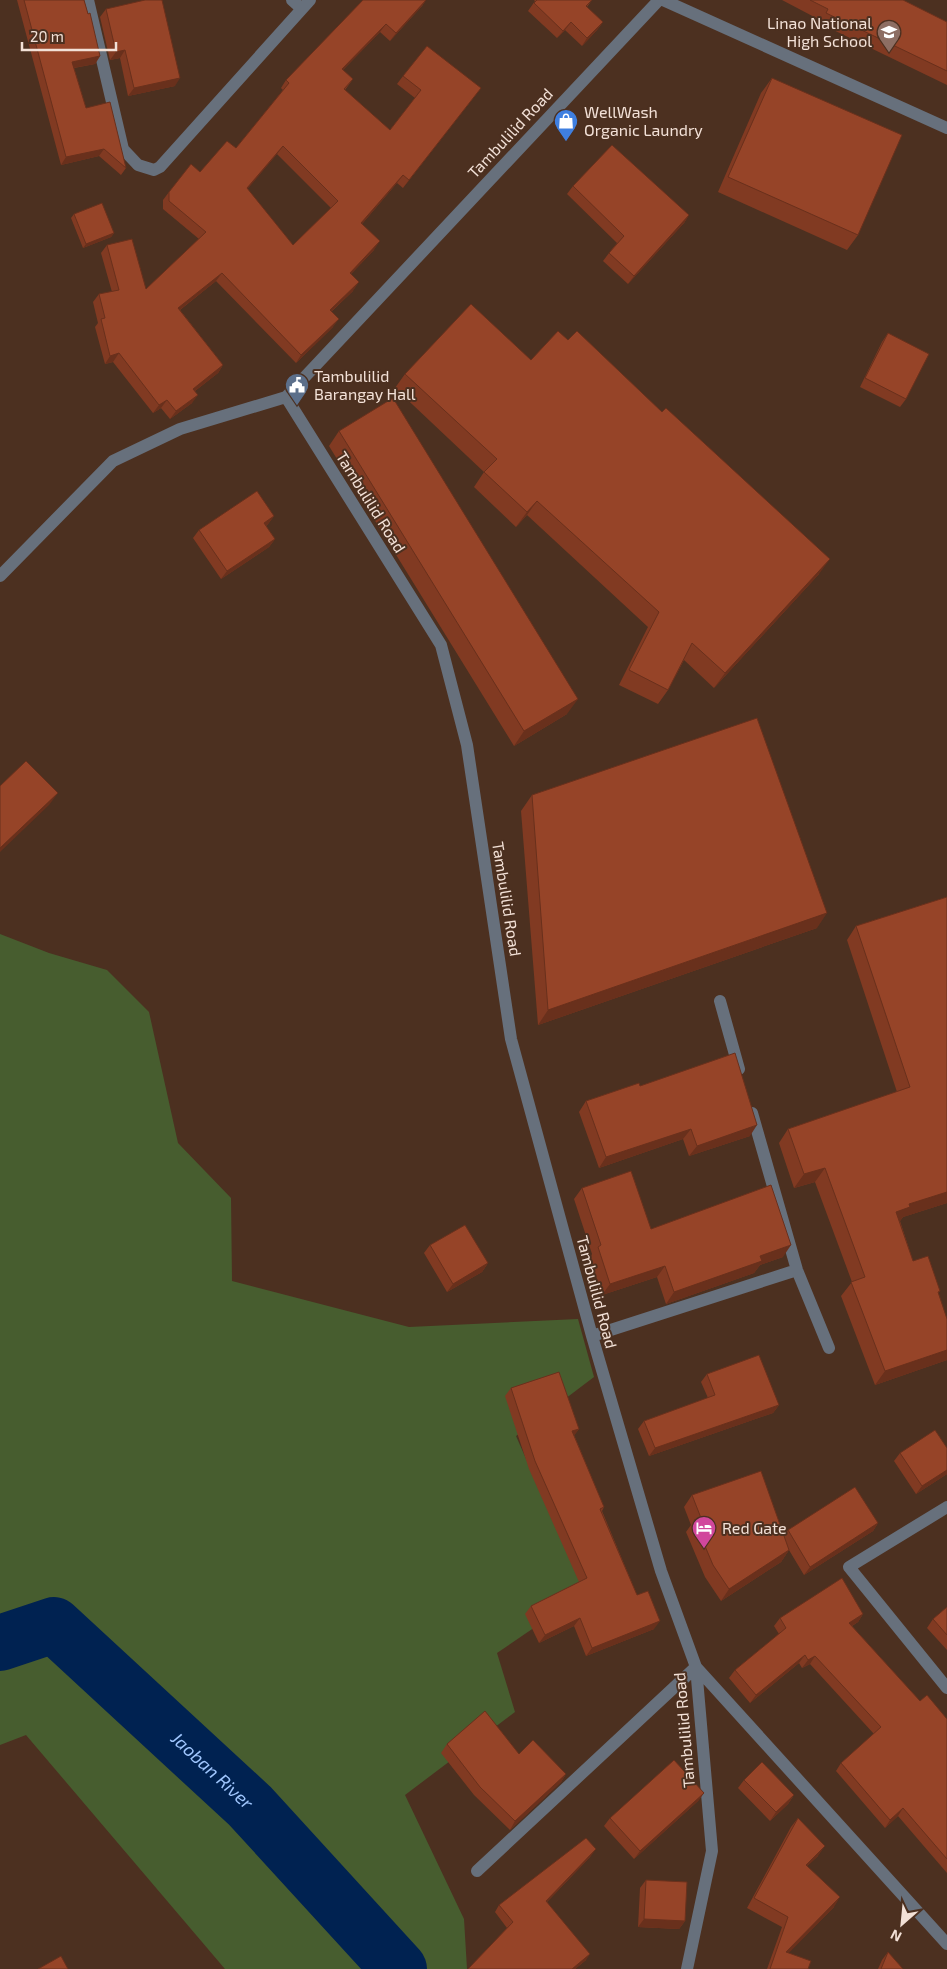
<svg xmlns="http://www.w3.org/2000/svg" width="947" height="1969" font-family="'Exo 2',sans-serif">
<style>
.green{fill:#475d2f}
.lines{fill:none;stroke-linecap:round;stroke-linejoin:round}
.river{stroke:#002251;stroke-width:56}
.minor{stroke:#67707c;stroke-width:12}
.wall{fill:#813a22;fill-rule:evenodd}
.shaded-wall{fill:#69301c}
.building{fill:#964428;stroke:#69301c;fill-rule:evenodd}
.labels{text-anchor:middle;stroke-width:4;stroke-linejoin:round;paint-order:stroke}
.poi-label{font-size:16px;fill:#f3e1d7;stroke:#4c3020;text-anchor:start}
.street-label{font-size:16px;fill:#f3e1d7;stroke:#4c3020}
.water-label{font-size:18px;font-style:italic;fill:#9fc6fd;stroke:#4c3020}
</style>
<rect width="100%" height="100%" fill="#4c3020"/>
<path class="green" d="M 0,934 L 49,953 L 107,970 L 149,1012 L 178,1143 L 231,1198 L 232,1281 L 409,1327 L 578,1319 L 594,1377 L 516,1436 L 585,1593 L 497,1653 L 515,1712 L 405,1795 L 464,1919 L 467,1969 L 225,1969 L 26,1735 L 0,1745 Z"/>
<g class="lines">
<path class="river" id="s1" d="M 0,1643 L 54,1625 L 250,1806 L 399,1969"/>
<path class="minor" d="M 88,0 L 123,149 L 138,165 L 154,170 L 160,167 L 310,0
M 292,0 L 302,9
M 659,0 L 286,397 L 441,645 L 467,745 L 511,1039 L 592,1336 L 661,1571 L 696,1667 L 712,1851 L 687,1969
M 663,0 L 947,128
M 0,576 L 113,461 L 180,429 L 286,397
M 720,1001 L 739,1069
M 752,1113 L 797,1270 L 829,1348
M 592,1336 L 797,1270
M 947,1507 L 849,1567 L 947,1688
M 477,1871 L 696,1667 L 947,1944"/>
</g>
<path class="wall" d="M 17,0 L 84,0 L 100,56 L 95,64 L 74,68 L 86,108 L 126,168 L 121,175 L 99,156 L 61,165 Z
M 426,0 L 422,6 L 390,41 L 380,32 L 343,70 L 353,79 L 345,90 L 390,130 L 415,98 L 397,84 L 403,76 L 481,88 L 403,188 L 397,183 L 362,224 L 374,250 L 351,274 L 353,291 L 331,312 L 333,327 L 296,363 L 216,281 L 180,310 L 223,365 L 218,373 L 195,391 L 192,403 L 170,419 L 161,408 L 153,413 L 113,362 L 105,364 L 95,327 L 98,323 L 93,302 L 99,294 L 112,292 L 101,253 L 107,245 L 146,289 L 199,239 L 163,209 L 163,200 L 169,192 L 236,148 L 283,90 L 281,88 L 286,80 ZM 277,154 L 331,208 L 293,245 L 247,189 Z
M 534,0 L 592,0 L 587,7 L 603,22 L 597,30 L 582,46 L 565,30 L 557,38 L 528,11 L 535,1 Z
M 782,0 L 903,0 L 947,22 L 947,85 L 819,23 L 820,20 Z
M 106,9 L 175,86 L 128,96 L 120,58 L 110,60 L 100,17 Z
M 772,78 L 858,235 L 847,250 L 718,192 L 761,93 Z
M 573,186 L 689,215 L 684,223 L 628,284 L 603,261 L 609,253 L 617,243 L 567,194 Z
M 74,214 L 114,233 L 111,237 L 83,248 L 71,218 Z
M 888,333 L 906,399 L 900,407 L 860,387 L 882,342 Z
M 531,360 L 819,574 L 714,688 L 684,660 L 668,690 L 658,704 L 619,685 L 648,627 L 527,515 L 516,527 L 474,487 L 484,472 L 395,388 L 405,374 Z
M 339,431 L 567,714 L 514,746 L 329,446 Z
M 274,516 L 268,524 L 266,526 L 275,539 L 269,547 L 221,579 L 193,538 L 199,530 Z
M 532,795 L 817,928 L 538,1025 L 521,811 Z
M 947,897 L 947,1203 L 903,1217 L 900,1221 L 913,1261 L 940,1291 L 938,1293 L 947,1350 L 947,1360 L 875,1385 L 841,1296 L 852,1282 L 815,1182 L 794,1188 L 779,1143 L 788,1129 L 897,1092 L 847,940 L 856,926 Z
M 640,1086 L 750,1136 L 689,1156 L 683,1139 L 599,1168 L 579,1112 L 586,1101 Z
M 582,1188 L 651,1229 L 783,1257 L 760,1265 L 754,1273 L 666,1304 L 657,1277 L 602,1295 L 590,1258 L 592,1254 L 574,1199 Z
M 430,1245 L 488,1263 L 482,1272 L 447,1292 L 424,1253 Z
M 707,1374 L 779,1405 L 773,1413 L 649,1456 L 638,1429 L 644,1421 L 708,1398 L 701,1382 Z
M 511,1388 L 579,1429 L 574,1435 L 604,1507 L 602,1511 L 637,1595 L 654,1629 L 586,1656 L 574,1626 L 539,1643 L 525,1614 L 531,1606 L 579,1582 L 529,1469 L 505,1396 Z
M 900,1453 L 947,1474 L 916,1494 L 894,1461 Z
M 692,1495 L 784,1536 L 788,1530 L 878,1523 L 873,1531 L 804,1575 L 789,1550 L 781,1562 L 721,1601 L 705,1577 L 686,1532 L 691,1525 L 684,1507 Z
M 947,1607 L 947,1650 L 927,1628 L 933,1619 Z
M 863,1614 L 858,1622 L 852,1626 L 920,1701 L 947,1719 L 947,1873 L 898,1816 L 885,1828 L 836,1771 L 841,1763 L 874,1734 L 810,1664 L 802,1668 L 799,1663 L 750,1703 L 729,1678 L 735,1670 L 779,1634 L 774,1626 L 780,1618 Z
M 447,1744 L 519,1754 L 566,1774 L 561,1782 L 510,1830 L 474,1795 L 441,1753 Z
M 744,1780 L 794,1795 L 788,1804 L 770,1821 L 738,1788 Z
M 704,1793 L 698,1801 L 634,1859 L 604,1826 L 610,1818 Z
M 798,1818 L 818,1856 L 807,1866 L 834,1907 L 788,1953 L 808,1969 L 767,1969 L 782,1927 L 747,1908 L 791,1827 Z
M 591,1856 L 547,1902 L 586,1960 L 575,1969 L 468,1969 L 507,1928 L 495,1912 L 499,1905 Z
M 646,1880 L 685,1921 L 679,1929 L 638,1927 L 640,1888 Z
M 888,1952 L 903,1969 L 878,1969 L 882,1960 Z"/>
<path class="shaded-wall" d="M 426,0 L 422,6 L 390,41 L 396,33 Z
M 571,22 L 565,30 L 557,38 L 563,31 Z
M 603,22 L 597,30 L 582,46 L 587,38 Z
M 386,24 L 380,32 L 336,77 L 342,69 Z
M 125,50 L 120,58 L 110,60 L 116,52 Z
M 100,56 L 95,64 L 67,69 L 72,62 Z
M 180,78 L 175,86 L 128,96 L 134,88 Z
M 481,88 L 475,96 L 403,188 L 409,180 Z
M 283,146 L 277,154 L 241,197 L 247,188 Z
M 104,149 L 99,156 L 61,165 L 66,157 Z
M 403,175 L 397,183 L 355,232 L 361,223 Z
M 689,215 L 684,223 L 628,284 L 634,276 Z
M 114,233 L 111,237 L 83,248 L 86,244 Z
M 380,241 L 374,250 L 344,281 L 350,273 Z
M 222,273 L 216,281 L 172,316 L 178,308 Z
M 359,282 L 353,291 L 324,318 L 330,310 Z
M 339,319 L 333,327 L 296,363 L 301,355 Z
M 119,353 L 113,362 L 105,364 L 110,356 Z
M 223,365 L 218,373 L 187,397 L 193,389 Z
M 198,395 L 192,403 L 170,419 L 176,411 Z
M 167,400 L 161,408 L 153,413 L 159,405 Z
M 537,501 L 527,515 L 516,527 L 527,512 Z
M 274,516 L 268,524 L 258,531 L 264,523 Z
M 275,539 L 269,547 L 221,579 L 227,571 Z
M 830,559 L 819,574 L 714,688 L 725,673 Z
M 578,699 L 567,714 L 514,746 L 524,731 Z
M 58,793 L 49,805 L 0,852 L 0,848 Z
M 827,913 L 817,928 L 538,1025 L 548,1010 Z
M 757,1125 L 750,1136 L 689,1156 L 697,1146 Z
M 691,1129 L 683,1139 L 599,1168 L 606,1157 Z
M 825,1168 L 815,1182 L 794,1188 L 804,1174 Z
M 947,1192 L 947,1203 L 903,1217 L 900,1221 L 887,1226 L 896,1212 L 909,1204 Z
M 791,1245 L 783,1257 L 760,1265 L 754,1273 L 666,1304 L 674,1292 L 760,1256 Z
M 488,1263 L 482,1272 L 447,1292 L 453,1284 Z
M 665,1266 L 657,1277 L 602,1295 L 610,1284 Z
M 947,1350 L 947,1360 L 875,1385 L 885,1371 Z
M 779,1405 L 773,1413 L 649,1456 L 655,1448 Z
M 579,1429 L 573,1437 L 572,1431 Z
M 947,1470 L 947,1474 L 916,1494 L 922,1486 Z
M 878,1523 L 873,1531 L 804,1575 L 810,1567 Z
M 789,1550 L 781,1562 L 721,1601 L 729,1589 Z
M 863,1614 L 858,1622 L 843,1631 L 849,1623 Z
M 580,1618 L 574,1626 L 539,1643 L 545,1635 Z
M 660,1621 L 654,1629 L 586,1656 L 592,1648 Z
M 805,1655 L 799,1663 L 750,1703 L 756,1695 Z
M 815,1656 L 810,1664 L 802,1668 L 808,1660 Z
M 566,1774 L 561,1782 L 510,1830 L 515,1821 Z
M 704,1793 L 698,1801 L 634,1859 L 640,1851 Z
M 794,1795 L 788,1804 L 770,1821 L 776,1812 Z
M 903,1808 L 898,1816 L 885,1828 L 890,1820 Z
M 825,1846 L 818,1856 L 799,1874 L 806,1865 Z
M 596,1849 L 591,1856 L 541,1908 L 546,1901 Z
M 840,1897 L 834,1907 L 780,1962 L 786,1952 Z
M 644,1919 L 685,1921 L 679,1929 L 638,1927 Z
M 590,1954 L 586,1960 L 575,1969 L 572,1969 Z"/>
<path class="building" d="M 24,0 L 84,0 L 88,14 L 90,13 L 100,56 L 72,62 L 86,108 L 110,102 L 126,168 L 104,149 L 66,157 Z
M 145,0 L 162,0 L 180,78 L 134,88 L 125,50 L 116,52 L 106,9 Z
M 363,0 L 426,0 L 396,33 L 386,24 L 342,69 L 353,79 L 344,89 L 390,130 L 421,90 L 403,76 L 427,46 L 481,88 L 409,180 L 403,175 L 361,223 L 380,241 L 350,273 L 359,282 L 330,310 L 339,319 L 301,355 L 222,273 L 178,308 L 223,365 L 193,389 L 198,395 L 176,411 L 167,400 L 159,405 L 119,353 L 110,356 L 101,319 L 105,318 L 99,294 L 119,290 L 107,245 L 132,239 L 146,289 L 206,232 L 169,201 L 169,192 L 191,164 L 200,172 L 227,141 L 236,148 L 289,83 L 286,80 ZM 283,146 L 338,201 L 293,245 L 247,188 Z
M 537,0 L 592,0 L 586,6 L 603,22 L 587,38 L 571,22 L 563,31 L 534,3 Z
M 810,0 L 903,0 L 947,22 L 947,71 L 826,13 L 828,9 Z
M 772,78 L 902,135 L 858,235 L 728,177 Z
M 612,145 L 689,215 L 634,276 L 609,253 L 624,236 L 573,186 Z
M 102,203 L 114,233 L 86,244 L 74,214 Z
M 471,304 L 531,360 L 558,331 L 568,340 L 577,331 L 662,412 L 666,408 L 830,559 L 725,673 L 692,643 L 668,690 L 629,670 L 659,612 L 537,501 L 527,512 L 484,472 L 497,459 L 405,374 Z
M 888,333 L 929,354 L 906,399 L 865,378 Z
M 393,398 L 578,699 L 524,731 L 339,431 Z
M 257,491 L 274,516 L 264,523 L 275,539 L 227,571 L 199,530 Z
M 757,718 L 827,913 L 548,1010 L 532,795 Z
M 26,761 L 58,793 L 0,848 L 0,786 Z
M 947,897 L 947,1192 L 909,1204 L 910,1207 L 896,1212 L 913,1261 L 928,1256 L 940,1291 L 938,1292 L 947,1319 L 947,1350 L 885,1371 L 851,1282 L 865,1277 L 825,1168 L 804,1174 L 788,1129 L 910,1087 L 856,926 Z
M 735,1053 L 757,1125 L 697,1146 L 691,1129 L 606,1157 L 586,1101 L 639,1083 L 640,1086 Z
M 631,1171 L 651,1229 L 771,1185 L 791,1245 L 760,1256 L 762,1261 L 674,1292 L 665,1266 L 610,1284 L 598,1247 L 601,1245 L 582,1188 Z
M 465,1225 L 488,1263 L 453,1284 L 430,1245 Z
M 759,1355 L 779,1405 L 655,1448 L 644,1421 L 715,1395 L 707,1374 Z
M 559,1372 L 579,1429 L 572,1431 L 604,1507 L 600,1509 L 637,1595 L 648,1591 L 660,1621 L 592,1648 L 580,1618 L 545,1635 L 531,1606 L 587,1578 L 535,1461 L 511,1388 Z
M 935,1430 L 947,1448 L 947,1470 L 922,1486 L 900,1453 Z
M 761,1471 L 789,1550 L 729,1589 L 713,1565 L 694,1520 L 701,1518 L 692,1495 Z
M 855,1487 L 878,1523 L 810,1567 L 788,1530 Z
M 842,1578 L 863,1614 L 849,1623 L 920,1701 L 927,1695 L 947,1719 L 947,1859 L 903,1808 L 890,1820 L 841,1763 L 881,1727 L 815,1656 L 808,1660 L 805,1655 L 756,1695 L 735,1670 L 786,1628 L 780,1618 Z
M 947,1607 L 947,1635 L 933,1619 Z
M 485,1711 L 519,1754 L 533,1740 L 566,1774 L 515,1821 L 480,1787 L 447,1744 Z
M 674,1760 L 704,1793 L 640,1851 L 610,1818 Z
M 762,1762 L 794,1795 L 776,1812 L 744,1780 Z
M 798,1818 L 825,1846 L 806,1865 L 840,1897 L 786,1952 L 811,1961 L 808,1969 L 770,1969 L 788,1917 L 754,1898 Z
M 586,1838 L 596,1849 L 546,1901 L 590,1954 L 572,1969 L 468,1969 L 513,1922 L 499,1905 Z
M 646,1880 L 687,1882 L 685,1921 L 644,1919 Z
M 888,1952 L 903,1969 L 881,1969 Z
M 61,1956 L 68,1969 L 38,1969 Z"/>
<defs>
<g id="school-pin" transform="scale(1.25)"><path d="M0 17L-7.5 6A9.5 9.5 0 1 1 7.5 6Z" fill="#8d6e63" stroke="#4c3020"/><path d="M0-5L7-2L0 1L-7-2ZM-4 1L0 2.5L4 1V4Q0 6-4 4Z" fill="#fff"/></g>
<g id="shop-pin" transform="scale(1.25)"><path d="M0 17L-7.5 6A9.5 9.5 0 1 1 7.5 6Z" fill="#3f7fe0" stroke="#4c3020"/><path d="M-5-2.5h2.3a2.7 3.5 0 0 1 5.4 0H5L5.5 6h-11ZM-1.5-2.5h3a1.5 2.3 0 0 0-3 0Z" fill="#fff"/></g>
<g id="civic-pin" transform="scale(1.25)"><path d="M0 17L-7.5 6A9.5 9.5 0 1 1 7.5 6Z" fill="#5c6f8a" stroke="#4c3020"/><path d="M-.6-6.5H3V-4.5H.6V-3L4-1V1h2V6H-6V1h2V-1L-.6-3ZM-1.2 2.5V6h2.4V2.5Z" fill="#fff"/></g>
<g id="hotel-pin" transform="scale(1.25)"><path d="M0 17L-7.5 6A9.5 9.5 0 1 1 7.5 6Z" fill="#d1479c" stroke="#4c3020"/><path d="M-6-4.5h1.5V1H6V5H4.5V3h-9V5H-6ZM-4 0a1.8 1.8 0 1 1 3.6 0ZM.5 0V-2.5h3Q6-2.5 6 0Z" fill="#fff"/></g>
</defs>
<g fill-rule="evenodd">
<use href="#school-pin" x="889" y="32"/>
<use href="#shop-pin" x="566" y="121"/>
<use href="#civic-pin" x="297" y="385"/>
<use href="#hotel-pin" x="704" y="1528"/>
</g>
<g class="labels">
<g class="poi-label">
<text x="872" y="29" text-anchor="end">Linao National<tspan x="872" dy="18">High School</tspan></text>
<text x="584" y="118">WellWash<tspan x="584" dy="18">Organic Laundry</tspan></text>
<text x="314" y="382">Tambulilid<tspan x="314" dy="18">Barangay Hall</tspan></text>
<text x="722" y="1534">Red Gate</text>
</g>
<g class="street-label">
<text transform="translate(510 133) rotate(-47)" y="6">Tambulilid Road</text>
<text transform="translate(371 502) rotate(58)" y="6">Tambulilid Road</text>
<text transform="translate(507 899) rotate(81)" y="6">Tambulilid Road</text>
<text transform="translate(597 1292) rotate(75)" y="6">Tambulilid Road</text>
<text transform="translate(684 1730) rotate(-95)" y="6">Tambulilid Road</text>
</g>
<g class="water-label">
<text dy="6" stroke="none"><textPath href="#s1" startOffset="272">Jaoban River</textPath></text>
</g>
</g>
<g transform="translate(902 1924) rotate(207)" stroke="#4c3020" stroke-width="4" paint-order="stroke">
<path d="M0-4L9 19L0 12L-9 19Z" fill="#f3e1d7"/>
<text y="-8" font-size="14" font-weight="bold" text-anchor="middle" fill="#f3e1d7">N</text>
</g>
<path d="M22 42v8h94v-8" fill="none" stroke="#f3e1d7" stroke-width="2.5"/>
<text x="30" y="42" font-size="15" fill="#f3e1d7" stroke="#4c3020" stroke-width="4" paint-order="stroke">20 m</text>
</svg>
